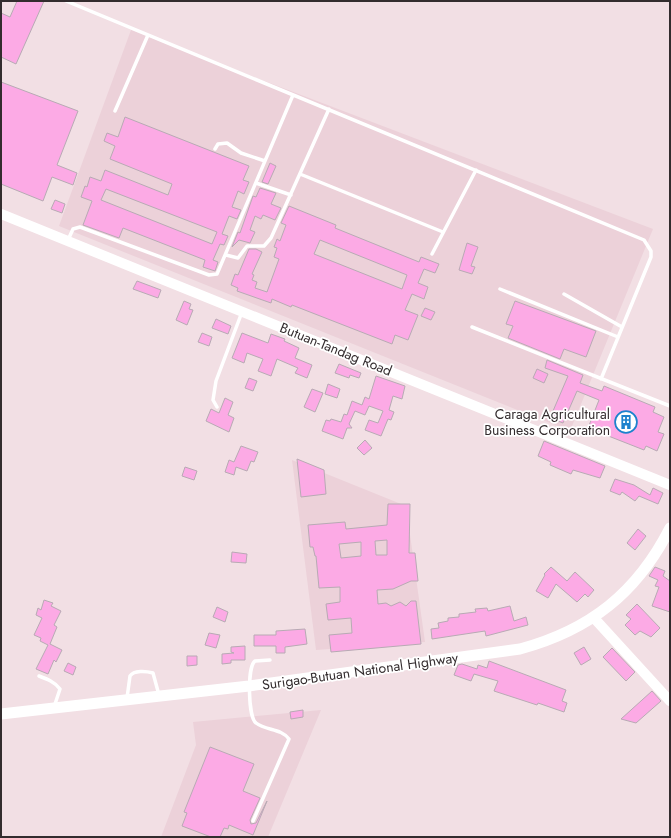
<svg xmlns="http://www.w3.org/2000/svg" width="671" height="838" font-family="Jost,sans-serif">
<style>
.built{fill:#ecd1d9}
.building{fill:#fcaae5;stroke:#b8aab4;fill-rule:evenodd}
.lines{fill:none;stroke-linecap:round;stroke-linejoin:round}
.service{stroke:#fff;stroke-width:3.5}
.secondary{stroke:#fff;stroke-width:10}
.trunk{stroke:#fff;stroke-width:11}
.labels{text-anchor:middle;stroke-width:3.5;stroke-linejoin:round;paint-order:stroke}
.street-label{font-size:14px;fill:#332c2e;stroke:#fff}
.poi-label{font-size:14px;fill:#332c2e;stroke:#fff;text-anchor:end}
</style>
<rect width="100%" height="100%" fill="#f2dfe4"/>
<path class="built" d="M 131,30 L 653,229 L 570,431 L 59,226 Z
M 292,460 L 406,506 L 425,642 L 316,650 Z
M 321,710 L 268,837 L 161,837 L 196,745 L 193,722 Z"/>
<path class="building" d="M 17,1 L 44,1 L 16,64 L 1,57 L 1,13 L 10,17 Z
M 1,82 L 78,111 L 57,165 L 77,173 L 73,185 L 52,177 L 43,201 L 1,184 Z
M 125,117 L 249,166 L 243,180 L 249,182 L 244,194 L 238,191 L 232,207 L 241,210 L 237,219 L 229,216 L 222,234 L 228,236 L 224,245 L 220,244 L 213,260 L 218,262 L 215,271 L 203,267 L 205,260 L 123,228 L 119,238 L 83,225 L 92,201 L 81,197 L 85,186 L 87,187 L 90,177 L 101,181 L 105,170 L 168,195 L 172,184 L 110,159 L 115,146 L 104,141 L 107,133 L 118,137 ZM 106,189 L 217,232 L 212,244 L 101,200 Z
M 270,163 L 276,166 L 268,184 L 262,182 Z
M 260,188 L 276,193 L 271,204 L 281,208 L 275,220 L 263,215 L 261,219 L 255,216 L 250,230 L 255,232 L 250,243 L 239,240 L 232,247 L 238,232 L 240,233 L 253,196 L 256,197 Z
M 55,200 L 65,204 L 62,213 L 51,209 Z
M 289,206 L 336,225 L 335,228 L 419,262 L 421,257 L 439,264 L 435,273 L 424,269 L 418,283 L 428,287 L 424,299 L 412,294 L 405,310 L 418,315 L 408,340 L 395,335 L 392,344 L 292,305 L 291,307 L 272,299 L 271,303 L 237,291 L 238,288 L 231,285 L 235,274 L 238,275 L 249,249 L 256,249 L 262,252 L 252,274 L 254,275 L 252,280 L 257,282 L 255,288 L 267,292 L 279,259 L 274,257 L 277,248 L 274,247 L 277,239 L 280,241 L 286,225 L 281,223 ZM 320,240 L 407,275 L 402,289 L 314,254 Z
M 467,243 L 478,247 L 471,266 L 475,267 L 472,274 L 459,270 Z
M 137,281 L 161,290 L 158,298 L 133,289 Z
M 184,301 L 191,304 L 189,309 L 193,310 L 187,325 L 176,320 Z
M 515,301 L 596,331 L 586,357 L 564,349 L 560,359 L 508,338 L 513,326 L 506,324 Z
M 425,308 L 435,312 L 431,320 L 421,316 Z
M 216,319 L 231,326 L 228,334 L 212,328 Z
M 202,333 L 212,337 L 209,346 L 198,342 Z
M 242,333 L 268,343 L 271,334 L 285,339 L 284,341 L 299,348 L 295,358 L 312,365 L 307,378 L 295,373 L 298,368 L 277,359 L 271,376 L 258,371 L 263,359 L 247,353 L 244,363 L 232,358 Z
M 547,360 L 583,375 L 580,383 L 602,391 L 604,386 L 655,407 L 653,412 L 664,417 L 658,432 L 664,434 L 657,451 L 646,446 L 644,450 L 588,428 L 599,400 L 577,391 L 563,423 L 550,418 L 568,376 L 545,368 Z
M 339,364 L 361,373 L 359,378 L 350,375 L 349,378 L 335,373 Z
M 537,369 L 548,374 L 544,383 L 533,378 Z
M 376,376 L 405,386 L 402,399 L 393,396 L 389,410 L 394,412 L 391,420 L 388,419 L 381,436 L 365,430 L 369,420 L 378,423 L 383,411 L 369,406 L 365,415 L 355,411 L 349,424 L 352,428 L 347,428 L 343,439 L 322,431 L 326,420 L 330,421 L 331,419 L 341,422 L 344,414 L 347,415 L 352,401 L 362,405 L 365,397 L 369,399 Z
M 249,378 L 257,381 L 253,391 L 245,388 Z
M 328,384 L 340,389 L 337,398 L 325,394 Z
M 312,389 L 323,393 L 315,412 L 304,407 Z
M 225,398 L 233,402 L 228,415 L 234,418 L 229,432 L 206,421 L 211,409 L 219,413 Z
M 365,440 L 372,448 L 364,455 L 357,448 Z
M 544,441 L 605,466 L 600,478 L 573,470 L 571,474 L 550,465 L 551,462 L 538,456 Z
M 241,446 L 258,452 L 254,462 L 251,461 L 247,471 L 236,467 L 234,475 L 225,472 L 229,460 L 234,462 Z
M 297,459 L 324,470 L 326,494 L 301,497 Z
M 185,467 L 197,471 L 194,480 L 182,476 Z
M 615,479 L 634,485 L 650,495 L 653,488 L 663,493 L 658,504 L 639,496 L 635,501 L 622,492 L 620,495 L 610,491 Z
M 388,504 L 410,504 L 409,553 L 415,553 L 418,581 L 411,581 L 393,589 L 377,590 L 378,604 L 386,603 L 391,606 L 400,602 L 406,606 L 411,601 L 416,601 L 421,644 L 331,652 L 329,635 L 352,633 L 351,618 L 328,620 L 326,604 L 340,602 L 340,587 L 319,588 L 316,556 L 315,556 L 313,547 L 310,547 L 308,525 L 345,522 L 346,529 L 387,525 ZM 387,540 L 387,555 L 376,555 L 375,541 ZM 361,542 L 361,556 L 341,558 L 339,544 Z
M 638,529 L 646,536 L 635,550 L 627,543 Z
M 232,552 L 247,554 L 246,563 L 231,562 Z
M 551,567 L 567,581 L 575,572 L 594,590 L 588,597 L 585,594 L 577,602 L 556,584 L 548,598 L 536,591 L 545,575 L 544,574 Z
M 655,567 L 665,571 L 663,576 L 670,581 L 670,612 L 652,606 L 659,587 L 655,586 L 658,580 L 649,576 Z
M 44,600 L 53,603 L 51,606 L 61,611 L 54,625 L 57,627 L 50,644 L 62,650 L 56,662 L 54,660 L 48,674 L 36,669 L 48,645 L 40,641 L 41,638 L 34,635 L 42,618 L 36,615 L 38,608 L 41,610 Z
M 637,604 L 660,628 L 651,637 L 640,631 L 635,635 L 625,625 L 631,619 L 626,615 Z
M 510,606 L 514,621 L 526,617 L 528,625 L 486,636 L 485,631 L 432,639 L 431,629 L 439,628 L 438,623 L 448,621 L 448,618 L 459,617 L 459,614 L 476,612 L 475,609 L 487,608 L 488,611 Z
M 217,607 L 228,612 L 225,622 L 213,617 Z
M 305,629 L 307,644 L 285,647 L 285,653 L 276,653 L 276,646 L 254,646 L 254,635 L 276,635 L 276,631 Z
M 209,633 L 220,635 L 216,648 L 205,645 Z
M 245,646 L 245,660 L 231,660 L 231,663 L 222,664 L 222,654 L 234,653 L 231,652 L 231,647 Z
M 584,647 L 591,659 L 581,665 L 574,653 Z
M 612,648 L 635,672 L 626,681 L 603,657 Z
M 187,656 L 197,656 L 197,665 L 187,666 Z
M 489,661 L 566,690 L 562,701 L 567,703 L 564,712 L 538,703 L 537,705 L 494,691 L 498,681 L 474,674 L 471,681 L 454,675 L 458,665 L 462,664 L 477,669 L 478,665 L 487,668 Z
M 68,663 L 76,667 L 73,675 L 64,671 Z
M 652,691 L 661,701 L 636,723 L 621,719 Z
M 303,710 L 303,717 L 291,719 L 290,712 Z
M 210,747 L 254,764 L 243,791 L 260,798 L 250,820 L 251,824 L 256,823 L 267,801 L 253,835 L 229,825 L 228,829 L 224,828 L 220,837 L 211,837 L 182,826 L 187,813 L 184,812 Z"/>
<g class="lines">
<path class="service" d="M 66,1 L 644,240 L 651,251 L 651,257 L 601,379
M 115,111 L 148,35
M 215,149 L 218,144 L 227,143 L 241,153 L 265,161
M 300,174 L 443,232
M 256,183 L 291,195
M 68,240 L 73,229 L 80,227 L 209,275 L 217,274 L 293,95
M 432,254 L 476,170
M 226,255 L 238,258 L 247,246 L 264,246 L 271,238 L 329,109
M 500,289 L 618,337
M 564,294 L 622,327
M 472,327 L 670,406
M 217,407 L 213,400 L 216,381 L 242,312
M 39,676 C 47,679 55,682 60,689 L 54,707
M 127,698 L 130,676 C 134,670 146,671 153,673 L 159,695
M 253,821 L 289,739 C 281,728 266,731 256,723 C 248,717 247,667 255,661 L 270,660"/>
<path class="secondary" d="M 1,214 L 670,485
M 594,618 L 670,701"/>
<path class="trunk" d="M 1,714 L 249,686 L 520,649 C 590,630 637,593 670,528"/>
</g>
<defs>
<g id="building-ring" transform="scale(1.15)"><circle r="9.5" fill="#fff" stroke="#1d82cd" stroke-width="1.5"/><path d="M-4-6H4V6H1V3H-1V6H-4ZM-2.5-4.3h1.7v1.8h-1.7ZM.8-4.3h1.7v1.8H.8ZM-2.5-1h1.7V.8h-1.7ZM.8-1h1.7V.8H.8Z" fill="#1d82cd"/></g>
</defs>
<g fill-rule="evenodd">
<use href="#building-ring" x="626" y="422"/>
</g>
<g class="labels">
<g class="street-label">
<text transform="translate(336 349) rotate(22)" y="5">Butuan-Tandag Road</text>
<text transform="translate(360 671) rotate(-8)" y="5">Surigao-Butuan National Highway</text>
</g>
<g class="poi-label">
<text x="610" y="419">Caraga Agricultural<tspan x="610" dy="16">Business Corporation</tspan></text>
</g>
</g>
<rect width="671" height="838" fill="none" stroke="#332c2e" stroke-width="4"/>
</svg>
